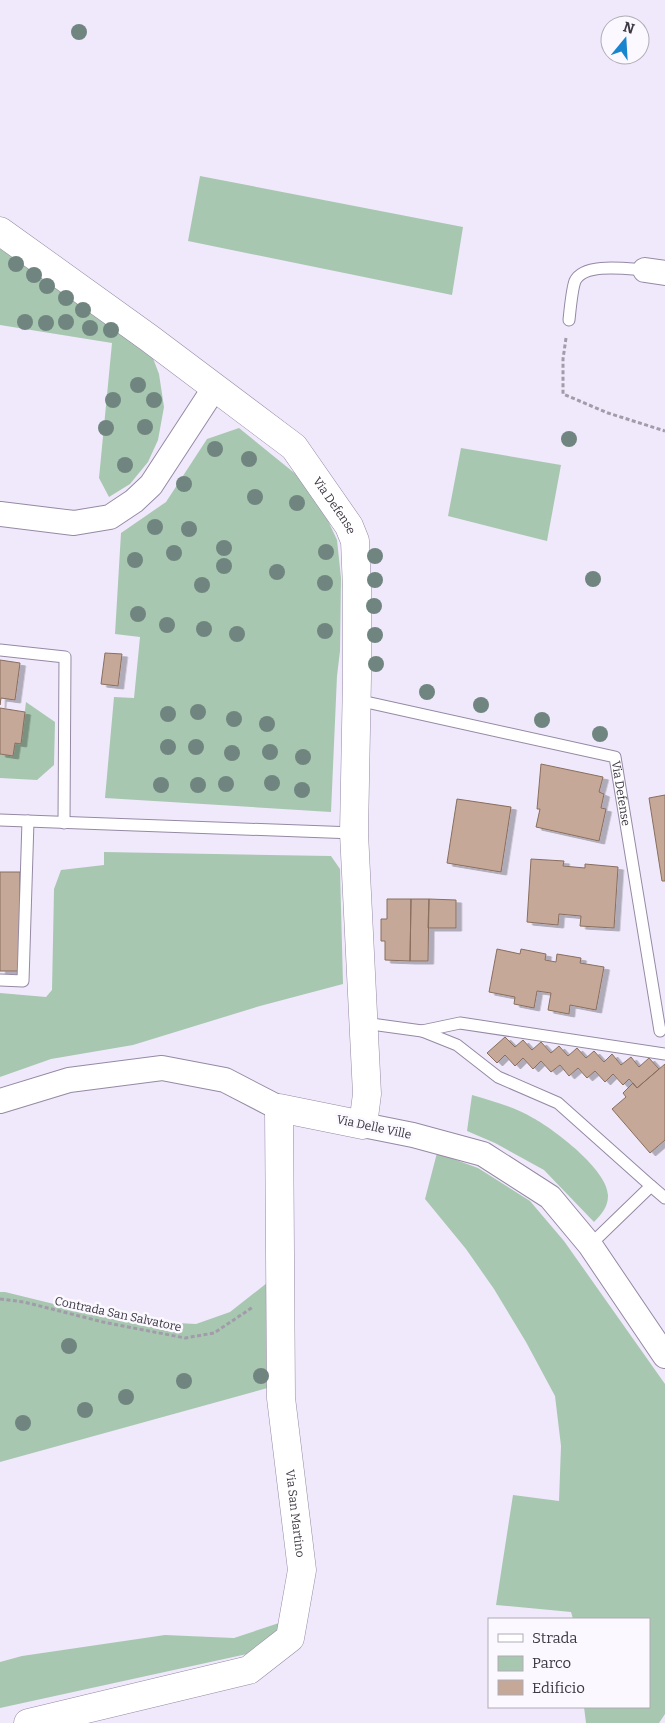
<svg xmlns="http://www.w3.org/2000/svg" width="665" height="1723" font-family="Bitter,serif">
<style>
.green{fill:#a8c7b0}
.building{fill:#c5a897;stroke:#896e5e;filter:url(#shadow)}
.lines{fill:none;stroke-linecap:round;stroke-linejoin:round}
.service-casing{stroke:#9589a4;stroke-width:13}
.minor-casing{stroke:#9589a4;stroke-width:26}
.tertiary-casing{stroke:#9589a4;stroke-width:29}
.path{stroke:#a19baa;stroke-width:3;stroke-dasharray:4 2.5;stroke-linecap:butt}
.service{stroke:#fff;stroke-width:11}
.minor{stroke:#fff;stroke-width:24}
.tertiary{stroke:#fff;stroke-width:28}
.tree{fill:#70857f}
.labels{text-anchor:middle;stroke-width:5;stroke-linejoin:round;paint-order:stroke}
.street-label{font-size:12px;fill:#3d3843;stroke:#fbf9ff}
</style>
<defs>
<filter id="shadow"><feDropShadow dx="5.5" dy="3" stdDeviation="0" flood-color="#0004"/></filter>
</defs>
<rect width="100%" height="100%" fill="#f0e9fb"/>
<path class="green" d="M 200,176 L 463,227 L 452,295 L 188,241 Z
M 0,238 L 151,353 L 159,374 L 164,407 L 158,440 L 148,462 L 130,484 L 109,497 L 99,478 L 112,343 L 0,325 Z
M 239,428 L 308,484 L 324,512 L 337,540 L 341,578 L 340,651 L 337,676 L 331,812 L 105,798 L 114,697 L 134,698 L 140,637 L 115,634 L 121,533 L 166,502 L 207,439 Z
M 461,448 L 561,465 L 547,541 L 448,516 Z
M 26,702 L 55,722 L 54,765 L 37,780 L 0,778 L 0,754 L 13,756 L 15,743 L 21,743 Z
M 104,852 L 331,856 L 340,869 L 343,984 L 260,1006 L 133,1045 L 51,1059 L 0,1077 L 0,993 L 46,997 L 52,990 L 54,889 L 61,870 L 104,865 Z
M 472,1095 C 493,1101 514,1107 533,1118 C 554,1129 609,1171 608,1196 C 608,1207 601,1215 594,1222 L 544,1170 L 495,1143 L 467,1131 Z
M 437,1153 L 478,1168 L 530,1201 L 564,1241 L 665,1384 L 665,1714 L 659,1723 L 586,1723 L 584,1707 L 649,1707 L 649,1619 L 573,1619 L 571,1612 L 496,1605 L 513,1495 L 559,1501 L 561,1446 L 555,1396 L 526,1342 L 494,1289 L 466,1249 L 425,1199 Z
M 272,1279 L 271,1387 L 0,1462 L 0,1292 L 5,1292 L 119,1320 L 196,1324 L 230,1312 Z
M 279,1623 L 277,1638 L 247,1654 L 0,1708 L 0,1662 L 22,1656 L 165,1635 L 234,1638 Z"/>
<path class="building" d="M 105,653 L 122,654 L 118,686 L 101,684 Z
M 0,660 L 20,663 L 15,700 L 1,698 L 0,705 Z
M 0,708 L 25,712 L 21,744 L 15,743 L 13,756 L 0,754 Z
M 541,764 L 603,777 L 599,792 L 604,794 L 601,808 L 606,809 L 599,841 L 536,827 L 540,809 L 537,809 Z
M 665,795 L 665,881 L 662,881 L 649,798 Z
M 457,799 L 511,807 L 501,872 L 447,863 Z
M 531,859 L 564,861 L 563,866 L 585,868 L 585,864 L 618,867 L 614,928 L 580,926 L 581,916 L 559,914 L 558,925 L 527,922 Z
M 0,872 L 20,872 L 19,971 L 0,971 Z
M 387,899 L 411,899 L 410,961 L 385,960 L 385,941 L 381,941 L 381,919 L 387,919 Z
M 411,899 L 429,899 L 428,961 L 410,961 Z
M 429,899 L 456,900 L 456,928 L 428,928 Z
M 497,949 L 520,954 L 521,949 L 546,954 L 545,960 L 556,962 L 557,954 L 581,958 L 580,963 L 604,967 L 596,1010 L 570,1005 L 569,1014 L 548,1010 L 551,993 L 537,991 L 534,1008 L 514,1004 L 515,997 L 489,992 Z
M 505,1037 L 515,1047 L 523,1040 L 532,1050 L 541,1042 L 551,1053 L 559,1046 L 568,1056 L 577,1048 L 586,1058 L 594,1051 L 604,1062 L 612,1054 L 621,1065 L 631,1057 L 639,1067 L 649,1058 L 659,1069 L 637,1088 L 629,1079 L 623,1085 L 613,1074 L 605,1082 L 595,1071 L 587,1078 L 578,1068 L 569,1076 L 560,1065 L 551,1072 L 541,1061 L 533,1069 L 523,1058 L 515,1066 L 505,1055 L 497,1063 L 487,1053 Z
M 665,1064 L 665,1140 L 650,1153 L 612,1109 L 626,1097 L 623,1093 L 633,1083 L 637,1088 Z"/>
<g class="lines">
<g class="service-casing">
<g id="service">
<path d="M 569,320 C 570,310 572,289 575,281 C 584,262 628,269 645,270"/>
<path d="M 0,650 L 65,657 L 64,823"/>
<path id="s1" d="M 357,700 L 615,757 L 660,1031"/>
<path d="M 0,820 L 354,833"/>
<path d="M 0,980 L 23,981 L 28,821"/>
<path d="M 364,1023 L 422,1031 L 457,1045 L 498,1077 L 558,1103 L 651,1186 L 590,1245"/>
<path d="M 422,1031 L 460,1023 L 665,1054"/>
<path d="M 651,1186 L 665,1198"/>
</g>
</g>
<g class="minor-casing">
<path id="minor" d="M 645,270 L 665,273
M 0,514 L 74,523 L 110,517 L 134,501 L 151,485 L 215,387
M 0,1101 L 69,1080 L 162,1068 L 225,1080 L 279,1108
M 363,1125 L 413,1135 L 483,1154 L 550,1197 L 590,1245 L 665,1356"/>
</g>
<g class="tertiary-casing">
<g id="tertiary">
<path id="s2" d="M 0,231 L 149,338 L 294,447 L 349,526 L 355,541 L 357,589 L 357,677 L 354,833 L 367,1094 L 363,1125 L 279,1108 L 281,1398 L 302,1570 L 290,1638 L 249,1670 L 28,1723"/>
</g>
</g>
<path class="path" d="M 566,338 L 563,359 L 563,394 L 608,413 L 665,431
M 0,1299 L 24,1302 L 103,1322 L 185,1338 L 214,1333 L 253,1307"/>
<use href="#service" class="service"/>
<use href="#minor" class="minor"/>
<use href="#tertiary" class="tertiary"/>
</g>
<g class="tree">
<circle cx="79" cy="32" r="8"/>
<circle cx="16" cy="264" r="8"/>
<circle cx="34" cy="275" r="8"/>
<circle cx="47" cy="286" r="8"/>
<circle cx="66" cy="298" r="8"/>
<circle cx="83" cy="310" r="8"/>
<circle cx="25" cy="322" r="8"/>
<circle cx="66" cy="322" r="8"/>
<circle cx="46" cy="323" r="8"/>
<circle cx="90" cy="328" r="8"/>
<circle cx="111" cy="330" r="8"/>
<circle cx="138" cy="385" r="8"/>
<circle cx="113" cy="400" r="8"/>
<circle cx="154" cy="400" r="8"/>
<circle cx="145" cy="427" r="8"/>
<circle cx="106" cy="428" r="8"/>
<circle cx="569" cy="439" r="8"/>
<circle cx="215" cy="449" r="8"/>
<circle cx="249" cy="459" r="8"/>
<circle cx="125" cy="465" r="8"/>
<circle cx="184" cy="484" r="8"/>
<circle cx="255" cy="497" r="8"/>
<circle cx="297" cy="503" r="8"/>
<circle cx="155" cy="527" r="8"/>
<circle cx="189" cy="529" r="8"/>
<circle cx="224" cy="548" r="8"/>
<circle cx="326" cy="552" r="8"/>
<circle cx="174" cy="553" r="8"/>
<circle cx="375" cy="556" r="8"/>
<circle cx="135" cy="560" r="8"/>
<circle cx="224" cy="566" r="8"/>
<circle cx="277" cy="572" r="8"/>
<circle cx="593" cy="579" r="8"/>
<circle cx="375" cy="580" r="8"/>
<circle cx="325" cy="583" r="8"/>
<circle cx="202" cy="585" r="8"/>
<circle cx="374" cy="606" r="8"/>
<circle cx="138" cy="614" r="8"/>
<circle cx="167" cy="625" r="8"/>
<circle cx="204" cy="629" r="8"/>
<circle cx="325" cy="631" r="8"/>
<circle cx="237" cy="634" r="8"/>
<circle cx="375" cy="635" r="8"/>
<circle cx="376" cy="664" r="8"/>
<circle cx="427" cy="692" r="8"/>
<circle cx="481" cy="705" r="8"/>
<circle cx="198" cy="712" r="8"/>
<circle cx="168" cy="714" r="8"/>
<circle cx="234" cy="719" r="8"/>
<circle cx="542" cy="720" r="8"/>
<circle cx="267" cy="724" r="8"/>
<circle cx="600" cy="734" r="8"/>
<circle cx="168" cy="747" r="8"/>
<circle cx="196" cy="747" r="8"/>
<circle cx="270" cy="752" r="8"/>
<circle cx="232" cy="753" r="8"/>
<circle cx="303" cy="757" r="8"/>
<circle cx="272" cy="783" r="8"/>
<circle cx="226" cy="784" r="8"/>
<circle cx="161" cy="785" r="8"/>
<circle cx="198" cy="785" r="8"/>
<circle cx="302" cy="790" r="8"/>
<circle cx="69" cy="1346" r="8"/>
<circle cx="261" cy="1376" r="8"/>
<circle cx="184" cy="1381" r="8"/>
<circle cx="126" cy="1397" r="8"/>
<circle cx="85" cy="1410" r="8"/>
<circle cx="23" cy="1423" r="8"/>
</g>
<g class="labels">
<g class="street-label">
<text dy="4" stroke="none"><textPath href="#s2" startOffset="436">Via Defense</textPath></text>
<text dy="4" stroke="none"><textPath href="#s1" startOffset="301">Via Defense</textPath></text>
<text transform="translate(374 1127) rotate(12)" y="4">Via Delle Ville</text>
<text transform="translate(118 1314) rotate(12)" y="4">Contrada San Salvatore</text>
<text dy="4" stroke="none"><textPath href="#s2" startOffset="1554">Via San Martino</textPath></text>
</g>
</g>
<rect x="488" y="1618" width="162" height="90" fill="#fbf9ff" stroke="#afacb4"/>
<rect x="498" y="1634" width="25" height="8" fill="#ffffff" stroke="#afacb4"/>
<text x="532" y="1643" font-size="15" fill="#3d3843">Strada</text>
<rect x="498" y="1656" width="25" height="15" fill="#a8c7b0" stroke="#afacb4"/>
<text x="532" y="1668" font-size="15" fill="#3d3843">Parco</text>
<rect x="498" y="1680" width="25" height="15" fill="#c5a897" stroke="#afacb4"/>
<text x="532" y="1693" font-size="15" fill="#3d3843">Edificio</text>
<g transform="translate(625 40) rotate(18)"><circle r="24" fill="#fbf9ff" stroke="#afacb4"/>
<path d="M0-4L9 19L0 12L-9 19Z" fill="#1a85cf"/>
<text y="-8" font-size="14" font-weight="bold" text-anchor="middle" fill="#3d3843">N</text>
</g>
</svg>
